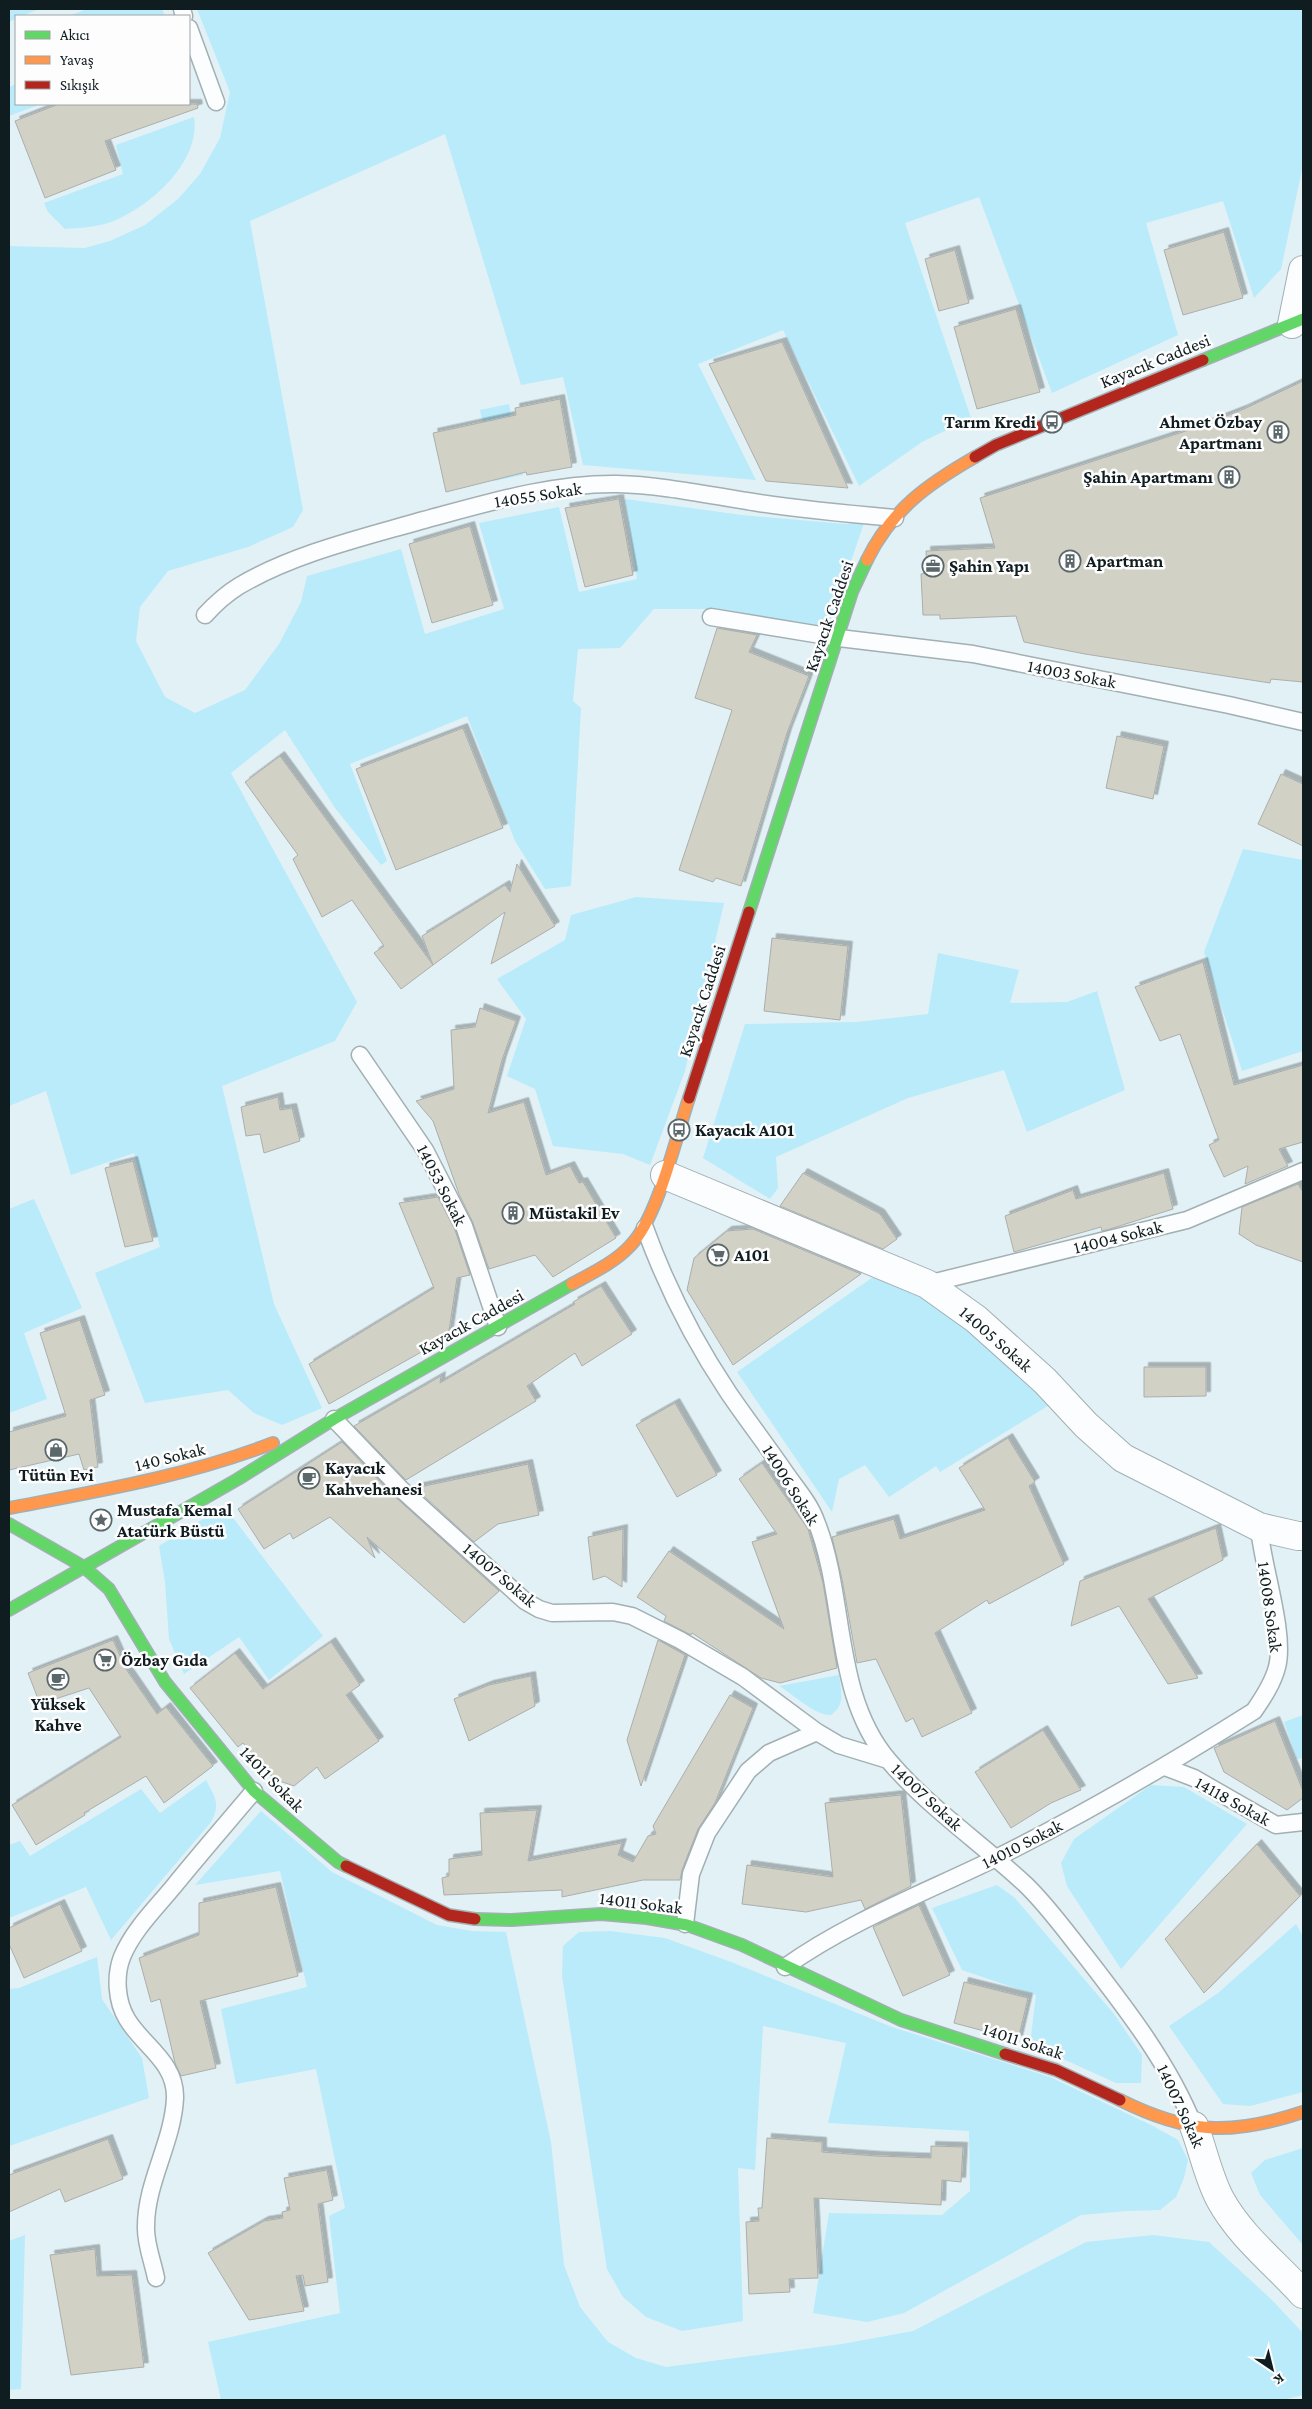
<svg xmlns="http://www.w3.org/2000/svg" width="1312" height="2409" font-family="'Crimson Pro',serif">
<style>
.green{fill:#b9ebfa}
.building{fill:#d2d1c6;stroke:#abaeac;filter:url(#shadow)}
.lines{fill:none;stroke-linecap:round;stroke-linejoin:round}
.lane-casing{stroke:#a2afb3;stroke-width:19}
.street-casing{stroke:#a2afb3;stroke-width:30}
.fast-casing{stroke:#a2afb3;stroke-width:14}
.slow-casing{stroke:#a2afb3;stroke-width:14}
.jam-casing{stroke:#a2afb3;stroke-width:14}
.lane{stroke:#fbfdfe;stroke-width:16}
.street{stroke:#fbfdfe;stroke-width:28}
.fast{stroke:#63d668;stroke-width:11}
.slow{stroke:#ff974d;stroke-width:11}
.jam{stroke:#b3261e;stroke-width:11}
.labels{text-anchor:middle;stroke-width:5;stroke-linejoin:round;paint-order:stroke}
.street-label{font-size:18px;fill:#101d20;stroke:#fdfdfd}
.poi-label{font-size:18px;font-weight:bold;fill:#101d20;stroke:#fdfdfd;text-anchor:start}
</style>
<defs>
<filter id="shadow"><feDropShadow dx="4.5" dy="-4.5" stdDeviation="0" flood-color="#0004"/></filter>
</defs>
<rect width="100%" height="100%" fill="#e2f1f6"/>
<path class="green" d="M 9,9 L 39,9 L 22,16 L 16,16 L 16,19 L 9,22 Z
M 87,9 L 162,9 L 165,16 L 69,16 Z
M 197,9 L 1303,9 L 1303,165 L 1281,269 L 1254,298 L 1223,201 L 1146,223 L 1178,335 L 1052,393 L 979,197 L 905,223 L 971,418 L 922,442 L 859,486 L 783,330 L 698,364 L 756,480 L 583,465 L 563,377 L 521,385 L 445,134 L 250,221 L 303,510 L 293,527 L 248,547 L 168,571 L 140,607 L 136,641 L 165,697 L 195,713 L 245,690 L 279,644 L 301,602 L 307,576 L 401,549 L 425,634 L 504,609 L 479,523 L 559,507 L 579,592 L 637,579 L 625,499 L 742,515 L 845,524 L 864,523 L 828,629 L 708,609 L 654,609 L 620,648 L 578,649 L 573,701 L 581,708 L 571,886 L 545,889 L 515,841 L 467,716 L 350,764 L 387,861 L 381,865 L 335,808 L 285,730 L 231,773 L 357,1002 L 335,1041 L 222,1086 L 274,1304 L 322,1408 L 282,1425 L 254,1413 L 228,1390 L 145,1403 L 95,1273 L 160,1247 L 134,1153 L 71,1175 L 46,1091 L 9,1106 L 9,246 L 85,248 L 110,241 L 145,225 L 178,199 L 200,174 L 220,138 L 230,92 Z
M 16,84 L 16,104 L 41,104 L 9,116 L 9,87 Z
M 194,117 C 201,162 150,207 111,222 C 97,227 80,228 65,229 L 48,212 L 44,203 L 123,174 L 116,145 Z
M 509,404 L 523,475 L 494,481 L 480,410 Z
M 1243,849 L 1303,860 L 1303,1051 L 1242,1071 L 1204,952 Z
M 636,897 L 724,903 L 685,1071 L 650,1165 L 623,1154 L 553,1146 L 535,1089 L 507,1076 L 526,1019 L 497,979 L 565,940 L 571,915 Z
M 938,953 L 1019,970 L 1010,1003 L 1067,1002 L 1097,991 L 1125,1090 L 1027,1132 L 1004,1070 L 908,1098 L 776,1157 L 778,1188 L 770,1199 L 703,1158 L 745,1024 L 857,1022 L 928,1014 Z
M 34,1199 L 82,1308 L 24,1333 L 47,1399 L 9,1413 L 9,1209 Z
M 876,1275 L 932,1298 L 1051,1404 L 940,1472 L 936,1466 L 889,1497 L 865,1465 L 839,1479 L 832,1512 L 737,1372 Z
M 224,1506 L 323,1636 L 269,1680 L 239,1637 L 184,1674 L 169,1639 L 165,1582 L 159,1546 Z
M 839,1675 C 841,1691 846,1705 831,1715 C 816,1716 794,1695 779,1686 Z
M 1303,1715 L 1303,1758 L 1297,1759 L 1284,1722 Z
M 206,1780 C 215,1797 221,1804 211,1822 L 111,1940 L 86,1887 L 9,1918 L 9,1845 L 20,1841 L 30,1856 L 141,1789 L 160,1813 Z
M 1151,1785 L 1184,1787 L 1247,1824 L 1121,1969 L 1067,1886 L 1061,1863 L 1074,1839 Z
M 261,1811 L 332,1872 L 437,1925 L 472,1931 L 506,1932 L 551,2142 L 564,2265 L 580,2307 L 608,2342 L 636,2358 L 666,2367 L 842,2344 L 913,2331 L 1086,2242 L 1153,2235 L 1209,2242 L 1271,2299 L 1303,2333 L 1303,2395 L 1282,2400 L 221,2400 L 208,2342 L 340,2313 L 329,2216 L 345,2208 L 316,2069 L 236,2084 L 221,2009 L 307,1987 L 280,1871 L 195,1885 Z
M 997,1885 L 1015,1898 L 1114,2014 L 1142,2055 L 1141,2083 L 1116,2083 L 1030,2044 L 1036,1995 L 962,1970 L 932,1908 Z
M 1296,1924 L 1303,1936 L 1303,2092 L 1250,2106 L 1223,2104 L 1169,2026 L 1218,1993 Z
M 610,1931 L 665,1938 L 731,1962 L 892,2027 L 1050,2077 L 1153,2126 L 1178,2140 L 1188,2160 L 1184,2178 L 1176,2197 L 1160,2210 L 1126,2211 L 1081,2215 L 904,2313 L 867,2322 L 813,2313 L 829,2213 L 942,2215 L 970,2191 L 969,2131 L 828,2123 L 846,2043 L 763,2026 L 755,2170 L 738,2168 L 743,2321 L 682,2331 L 646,2317 L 623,2297 L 607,2269 L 562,1976 L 563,1946 L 579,1932 Z
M 97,1957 L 102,1999 L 142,2058 L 149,2098 L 9,2146 L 9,1989 L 19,1988 Z
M 1303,2148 L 1303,2245 L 1260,2195 L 1251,2173 L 1265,2160 Z
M 25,2235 L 21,2389 L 9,2390 L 9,2241 Z"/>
<path class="building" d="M 59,104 L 197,104 L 198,108 L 105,141 L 116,170 L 45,198 L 15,121 Z
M 1224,232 L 1243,298 L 1183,315 L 1164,250 Z
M 955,250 L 969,303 L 939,311 L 925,259 Z
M 1016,309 L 1040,392 L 977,409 L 954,327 Z
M 782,342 L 848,488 L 766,481 L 709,364 Z
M 1303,381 L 1303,682 L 1271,679 L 1270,683 L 1085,654 L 1024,642 L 1016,616 L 940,619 L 940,615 L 923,615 L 921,574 L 927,573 L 926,551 L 995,548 L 980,498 L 1195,428 L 1244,409 Z
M 560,399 L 572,467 L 527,475 L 526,472 L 446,492 L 433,433 L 516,415 L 515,408 Z
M 619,499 L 633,575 L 585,587 L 565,508 Z
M 470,526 L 493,605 L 432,623 L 409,544 Z
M 717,628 L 757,635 L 749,652 L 809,676 L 787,733 L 741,886 L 716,878 L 713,882 L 679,870 L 732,710 L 695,698 Z
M 463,728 L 503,828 L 396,870 L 356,769 Z
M 1117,736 L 1164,746 L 1153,799 L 1106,788 Z
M 280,756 L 433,965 L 401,989 L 374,953 L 384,946 L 352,900 L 322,917 L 293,859 L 298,855 L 245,782 Z
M 1281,774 L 1303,784 L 1303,846 L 1258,824 Z
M 517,864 L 555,926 L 491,964 L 505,912 L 433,965 L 422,936 L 505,885 L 510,892 Z
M 772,938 L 848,946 L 840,1020 L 764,1011 Z
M 1203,962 L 1234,1085 L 1303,1065 L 1303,1142 L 1279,1149 L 1288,1166 L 1245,1184 L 1248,1166 L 1224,1177 L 1209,1145 L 1219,1140 L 1180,1034 L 1160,1041 L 1135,987 Z
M 480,1008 L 516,1021 L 502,1060 L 488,1113 L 524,1102 L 546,1175 L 570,1166 L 579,1183 L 583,1182 L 616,1238 L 553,1277 L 535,1255 L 489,1269 L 473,1223 L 459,1194 L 433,1121 L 416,1101 L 454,1089 L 451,1030 L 475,1027 Z
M 278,1097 L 280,1110 L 292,1108 L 300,1141 L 264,1153 L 260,1134 L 246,1136 L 241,1107 Z
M 133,1161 L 153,1241 L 125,1247 L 105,1168 Z
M 803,1173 L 880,1214 L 897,1239 L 883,1249 L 780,1206 Z
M 1164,1173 L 1173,1209 L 1110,1229 L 1102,1231 L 1101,1227 L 1014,1252 L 1005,1216 L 1073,1190 L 1076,1199 Z
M 1298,1184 L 1303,1192 L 1303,1262 L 1256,1245 L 1239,1234 L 1242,1207 Z
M 438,1197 L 455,1230 L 470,1275 L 457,1278 L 448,1337 L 329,1404 L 309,1364 L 434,1288 L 399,1203 Z
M 753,1229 L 861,1274 L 733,1365 L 687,1290 L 694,1258 L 727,1231 Z
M 601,1286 L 632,1334 L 582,1366 L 575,1353 L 527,1386 L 536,1401 L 406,1480 L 354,1426 L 441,1376 L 440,1383 L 575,1304 L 573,1302 Z
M 80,1320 L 105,1395 L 90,1400 L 98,1467 L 84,1470 L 79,1454 L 9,1470 L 9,1432 L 66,1416 L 40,1333 Z
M 1144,1367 L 1206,1367 L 1206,1396 L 1144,1397 Z
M 675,1403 L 717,1475 L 677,1497 L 636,1425 Z
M 1008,1438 L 1035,1482 L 1029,1486 L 1064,1564 L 989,1604 L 987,1600 L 935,1633 L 972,1713 L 922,1737 L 913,1718 L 906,1722 L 876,1659 L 857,1663 L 842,1579 L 832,1537 L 894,1519 L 900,1539 L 985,1510 L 959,1468 Z
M 342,1442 L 389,1491 L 380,1496 L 392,1494 L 499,1591 L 464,1623 L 367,1537 L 375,1558 L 330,1517 L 293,1539 L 290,1533 L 264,1549 L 238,1509 Z
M 762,1463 L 808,1529 L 823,1583 L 837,1668 L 780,1683 L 761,1678 L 692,1633 L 691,1635 L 664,1621 L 666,1616 L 637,1597 L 669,1551 L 784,1629 L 752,1542 L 777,1534 L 739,1479 Z
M 528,1464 L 539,1515 L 498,1524 L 474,1542 L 415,1488 Z
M 1216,1528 L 1223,1560 L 1148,1599 L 1198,1678 L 1168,1684 L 1119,1606 L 1071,1626 L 1080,1581 Z
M 623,1529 L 622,1587 L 605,1576 L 593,1580 L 588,1537 Z
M 113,1640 L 126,1669 L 157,1714 L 166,1707 L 213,1766 L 164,1803 L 146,1776 L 84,1813 L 85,1815 L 36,1845 L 12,1805 L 121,1737 L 89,1688 L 40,1704 L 28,1673 Z
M 658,1640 L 685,1655 L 641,1786 L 627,1740 Z
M 331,1642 L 360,1685 L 346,1695 L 379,1741 L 325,1779 L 317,1767 L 294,1786 L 274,1779 L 243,1743 L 238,1747 L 190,1688 L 235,1653 L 263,1689 Z
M 531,1676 L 535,1706 L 469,1741 L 454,1699 L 489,1685 Z
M 730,1695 L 753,1708 L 715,1803 L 698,1829 L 682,1870 L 680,1880 L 643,1880 L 562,1897 L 562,1890 L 444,1895 L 442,1878 L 449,1876 L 449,1859 L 482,1855 L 480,1813 L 537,1810 L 528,1861 L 622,1843 L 618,1855 L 633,1862 L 648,1836 L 656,1834 L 653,1826 Z
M 1275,1721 L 1303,1791 L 1303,1798 L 1287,1810 L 1224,1772 L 1214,1748 Z
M 1043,1730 L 1081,1790 L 1051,1803 L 1011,1828 L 975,1772 Z
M 901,1795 L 911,1886 L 865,1909 L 861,1900 L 806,1912 L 742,1904 L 747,1865 L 833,1877 L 825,1803 Z
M 1257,1844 L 1300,1896 L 1204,1993 L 1165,1939 Z
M 276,1887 L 298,1976 L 200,2001 L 216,2068 L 181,2076 L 175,2063 L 160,1999 L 151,2002 L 139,1958 L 199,1935 L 199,1903 Z
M 60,1904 L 82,1951 L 24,1978 L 9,1944 L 9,1928 Z
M 919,1905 L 950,1975 L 903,1996 L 873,1927 Z
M 964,1982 L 1028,1998 L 1018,2040 L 954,2023 Z
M 767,2138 L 822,2142 L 822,2152 L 876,2156 L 931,2158 L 931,2146 L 963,2147 L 961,2182 L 942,2180 L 941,2205 L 814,2198 L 818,2278 L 789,2279 L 790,2292 L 749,2294 L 746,2222 L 759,2221 L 758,2208 L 762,2208 Z
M 108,2139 L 123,2179 L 65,2202 L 60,2189 L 9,2212 L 9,2175 Z
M 327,2170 L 333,2200 L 318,2204 L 328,2282 L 305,2286 L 303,2275 L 296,2276 L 304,2311 L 249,2320 L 208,2253 L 264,2221 L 283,2218 L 282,2212 L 290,2210 L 284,2178 Z
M 95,2249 L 97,2276 L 132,2275 L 144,2367 L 71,2375 L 50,2255 Z"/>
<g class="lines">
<g class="lane-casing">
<path id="lane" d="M 182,9 L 184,16
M 189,28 L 216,102
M 205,615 C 215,604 226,594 239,586 C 293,554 361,538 420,521 C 484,504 550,483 617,484 C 664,485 712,496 759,503 C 804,510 849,514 895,518
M 711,617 L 839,638 L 973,654 L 1229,705 L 1303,722
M 360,1055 L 425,1150 L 464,1226 L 498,1327
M 645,1228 C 666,1286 694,1341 728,1392 C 747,1420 768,1447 787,1475 C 797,1489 810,1504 816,1521 C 847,1598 832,1694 889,1761 C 928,1807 980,1842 1025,1884 C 1048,1906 1067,1933 1087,1958 C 1128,2011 1169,2064 1194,2126
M 927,1284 L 1187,1220 L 1303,1171
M 334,1419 L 401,1489 L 525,1601 L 539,1609 L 552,1613 L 613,1612 L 632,1616 L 680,1640 L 743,1677 L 817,1732 L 839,1745 L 888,1760
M 1165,1767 L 1194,1778 L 1276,1825 L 1303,1822
M 685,1924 L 691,1874 L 707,1833 L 748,1771 L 769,1753 L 817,1732
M 785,1967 C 848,1922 924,1893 994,1859 C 1083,1815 1170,1764 1254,1711 C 1263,1698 1273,1683 1277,1667 C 1286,1634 1262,1565 1259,1527
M 156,2278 C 153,2262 145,2243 146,2226 C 146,2182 173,2142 175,2098 C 176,2062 143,2046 127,2019 C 116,2001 115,1975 122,1957 C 133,1930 156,1908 174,1886 C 200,1854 227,1823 254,1791"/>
</g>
<g class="street-casing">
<path id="street" d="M 1292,324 L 1303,270
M 665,1175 L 927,1284 L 976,1319 L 1045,1381 L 1086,1425 L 1123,1458 L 1259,1527 L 1298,1536 L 1303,1536
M 1194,2126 C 1203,2150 1208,2176 1220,2199 C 1240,2236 1275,2263 1303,2294"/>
</g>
<g class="fast-casing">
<path id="fast" d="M 1203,360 L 1303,319
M 749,912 L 852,592 L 867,560
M 9,1524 L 84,1567 L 109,1589 L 165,1682 L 254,1791 L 338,1862 L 346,1866
M 9,1610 L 238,1479 L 334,1419 L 572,1284
M 475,1919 L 512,1920 L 601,1914 L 647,1918 L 687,1925 L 742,1945 L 901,2020 L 1005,2054"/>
</g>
<g class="slow-casing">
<path id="slow" d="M 867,560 C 892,509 928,484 975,457
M 572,1284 C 592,1273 614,1263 630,1246 C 658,1218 676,1137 689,1098
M 9,1508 C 98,1491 188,1476 273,1443
M 1120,2100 C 1188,2134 1231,2136 1303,2112"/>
</g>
<g class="jam-casing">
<path id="jam" d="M 975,457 L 996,445 L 1203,360
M 689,1098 L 749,912
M 346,1866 L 449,1915 L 475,1919
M 1005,2054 L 1056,2070 L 1120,2100"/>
</g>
<use href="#lane" class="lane"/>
<use href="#street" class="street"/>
<use href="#fast" class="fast"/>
<use href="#slow" class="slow"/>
<use href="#jam" class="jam"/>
</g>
<defs>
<g id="bus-ring" transform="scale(1.125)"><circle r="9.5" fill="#fdfdfd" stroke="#5a676b" stroke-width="1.5"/><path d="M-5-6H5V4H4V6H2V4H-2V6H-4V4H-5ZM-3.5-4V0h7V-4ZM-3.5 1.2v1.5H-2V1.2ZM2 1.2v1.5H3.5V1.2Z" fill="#5a676b"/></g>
<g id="building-ring" transform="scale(1.125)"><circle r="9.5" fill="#fdfdfd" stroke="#5a676b" stroke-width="1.5"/><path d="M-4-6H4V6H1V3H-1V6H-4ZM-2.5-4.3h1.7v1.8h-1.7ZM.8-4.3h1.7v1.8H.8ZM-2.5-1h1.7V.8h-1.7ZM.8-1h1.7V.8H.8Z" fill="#5a676b"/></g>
<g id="office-ring" transform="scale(1.125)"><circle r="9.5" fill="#fdfdfd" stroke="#5a676b" stroke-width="1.5"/><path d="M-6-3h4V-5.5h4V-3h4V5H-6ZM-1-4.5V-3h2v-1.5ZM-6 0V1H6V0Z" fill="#5a676b"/></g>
<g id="supermarket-ring" transform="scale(1.125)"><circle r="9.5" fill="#fdfdfd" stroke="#5a676b" stroke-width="1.5"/><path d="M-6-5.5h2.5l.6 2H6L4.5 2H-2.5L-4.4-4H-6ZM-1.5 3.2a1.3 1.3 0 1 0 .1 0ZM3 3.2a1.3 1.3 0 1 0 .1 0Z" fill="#5a676b"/></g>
<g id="shop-ring" transform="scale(1.125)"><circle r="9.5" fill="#fdfdfd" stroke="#5a676b" stroke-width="1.5"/><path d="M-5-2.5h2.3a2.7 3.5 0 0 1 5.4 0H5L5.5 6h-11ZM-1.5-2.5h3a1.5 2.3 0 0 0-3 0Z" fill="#5a676b"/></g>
<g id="cafe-ring" transform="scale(1.125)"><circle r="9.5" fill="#fdfdfd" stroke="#5a676b" stroke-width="1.5"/><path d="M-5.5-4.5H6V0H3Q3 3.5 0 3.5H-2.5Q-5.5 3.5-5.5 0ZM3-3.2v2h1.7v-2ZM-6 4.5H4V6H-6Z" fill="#5a676b"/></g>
<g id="sight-ring" transform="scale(1.125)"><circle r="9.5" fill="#fdfdfd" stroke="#5a676b" stroke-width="1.5"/><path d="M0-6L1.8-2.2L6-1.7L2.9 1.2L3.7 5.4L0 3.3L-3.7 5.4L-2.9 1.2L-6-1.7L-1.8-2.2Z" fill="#5a676b"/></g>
</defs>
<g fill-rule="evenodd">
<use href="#bus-ring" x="1052" y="422"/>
<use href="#building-ring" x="1278" y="432"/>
<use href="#building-ring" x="1229" y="477"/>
<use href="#building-ring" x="1070" y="561"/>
<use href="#office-ring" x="933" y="566"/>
<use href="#bus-ring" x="679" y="1130"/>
<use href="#building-ring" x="513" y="1213"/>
<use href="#supermarket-ring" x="718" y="1255"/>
<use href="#shop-ring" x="56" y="1450"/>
<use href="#cafe-ring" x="309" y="1478"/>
<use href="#sight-ring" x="101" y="1520"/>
<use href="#supermarket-ring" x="105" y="1660"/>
<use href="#cafe-ring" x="58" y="1679"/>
</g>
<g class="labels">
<g class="street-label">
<text transform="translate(1155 361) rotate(-22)" y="6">Kayacık Caddesi</text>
<text transform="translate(538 495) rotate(-9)" y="6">14055 Sokak</text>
<text transform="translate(829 616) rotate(-71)" y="6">Kayacık Caddesi</text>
<text transform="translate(1072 674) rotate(11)" y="6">14003 Sokak</text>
<text transform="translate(702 1001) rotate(-72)" y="6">Kayacık Caddesi</text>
<text transform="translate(442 1185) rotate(63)" y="6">14053 Sokak</text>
<text transform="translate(1118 1237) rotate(-14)" y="6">14004 Sokak</text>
<text transform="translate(471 1322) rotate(-29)" y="6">Kayacık Caddesi</text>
<text transform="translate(996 1339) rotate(41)" y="6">14005 Sokak</text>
<text transform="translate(170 1457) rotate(-14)" y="6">140 Sokak</text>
<text transform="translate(791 1485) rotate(58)" y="6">14006 Sokak</text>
<text transform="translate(500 1575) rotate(40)" y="6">14007 Sokak</text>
<text transform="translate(1270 1607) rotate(82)" y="6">14008 Sokak</text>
<text transform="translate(272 1779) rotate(46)" y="6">14011 Sokak</text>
<text transform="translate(927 1797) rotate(43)" y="6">14007 Sokak</text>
<text transform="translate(1233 1801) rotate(29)" y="6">14118 Sokak</text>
<text transform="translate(1022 1844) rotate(-27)" y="6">14010 Sokak</text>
<text transform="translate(641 1903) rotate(7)" y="6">14011 Sokak</text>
<text transform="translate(1023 2041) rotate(18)" y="6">14011 Sokak</text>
<text transform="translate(1181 2106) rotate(65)" y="6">14007 Sokak</text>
</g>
<g class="poi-label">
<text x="1036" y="428" text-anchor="end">Tarım Kredi</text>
<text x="1262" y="428" text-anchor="end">Ahmet Özbay<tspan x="1262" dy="21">Apartmanı</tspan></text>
<text x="1213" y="483" text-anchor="end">Şahin Apartmanı</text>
<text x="1086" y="567">Apartman</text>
<text x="949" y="572">Şahin Yapı</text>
<text x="695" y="1136">Kayacık A101</text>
<text x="529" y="1219">Müstakil Ev</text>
<text x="734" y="1261">A101</text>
<text x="325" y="1474">Kayacık<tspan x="325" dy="21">Kahvehanesi</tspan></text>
<text x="56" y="1481" text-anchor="middle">Tütün Evi</text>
<text x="117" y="1516">Mustafa Kemal<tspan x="117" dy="21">Atatürk Büstü</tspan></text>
<text x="121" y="1666">Özbay Gıda</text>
<text x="58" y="1710" text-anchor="middle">Yüksek<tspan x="58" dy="21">Kahve</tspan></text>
</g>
</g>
<rect width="1312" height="2409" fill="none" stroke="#101d20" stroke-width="20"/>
<rect x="15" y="15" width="175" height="90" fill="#fdfdfd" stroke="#9ea3a5"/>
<rect x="25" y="31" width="25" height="8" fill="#63d668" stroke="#9ea3a5"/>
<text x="60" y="40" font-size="15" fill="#101d20">Akıcı</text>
<rect x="25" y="56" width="25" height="8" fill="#ff974d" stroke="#9ea3a5"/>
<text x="60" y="65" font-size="15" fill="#101d20">Yavaş</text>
<rect x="25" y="81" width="25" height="8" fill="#b3261e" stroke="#9ea3a5"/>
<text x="60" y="90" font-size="15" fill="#101d20">Sıkışık</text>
<g transform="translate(1272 2369) rotate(145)" stroke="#fdfdfd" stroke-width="4" paint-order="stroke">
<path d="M0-4L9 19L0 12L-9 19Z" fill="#101d20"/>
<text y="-8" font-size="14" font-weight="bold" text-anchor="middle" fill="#101d20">K</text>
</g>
</svg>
